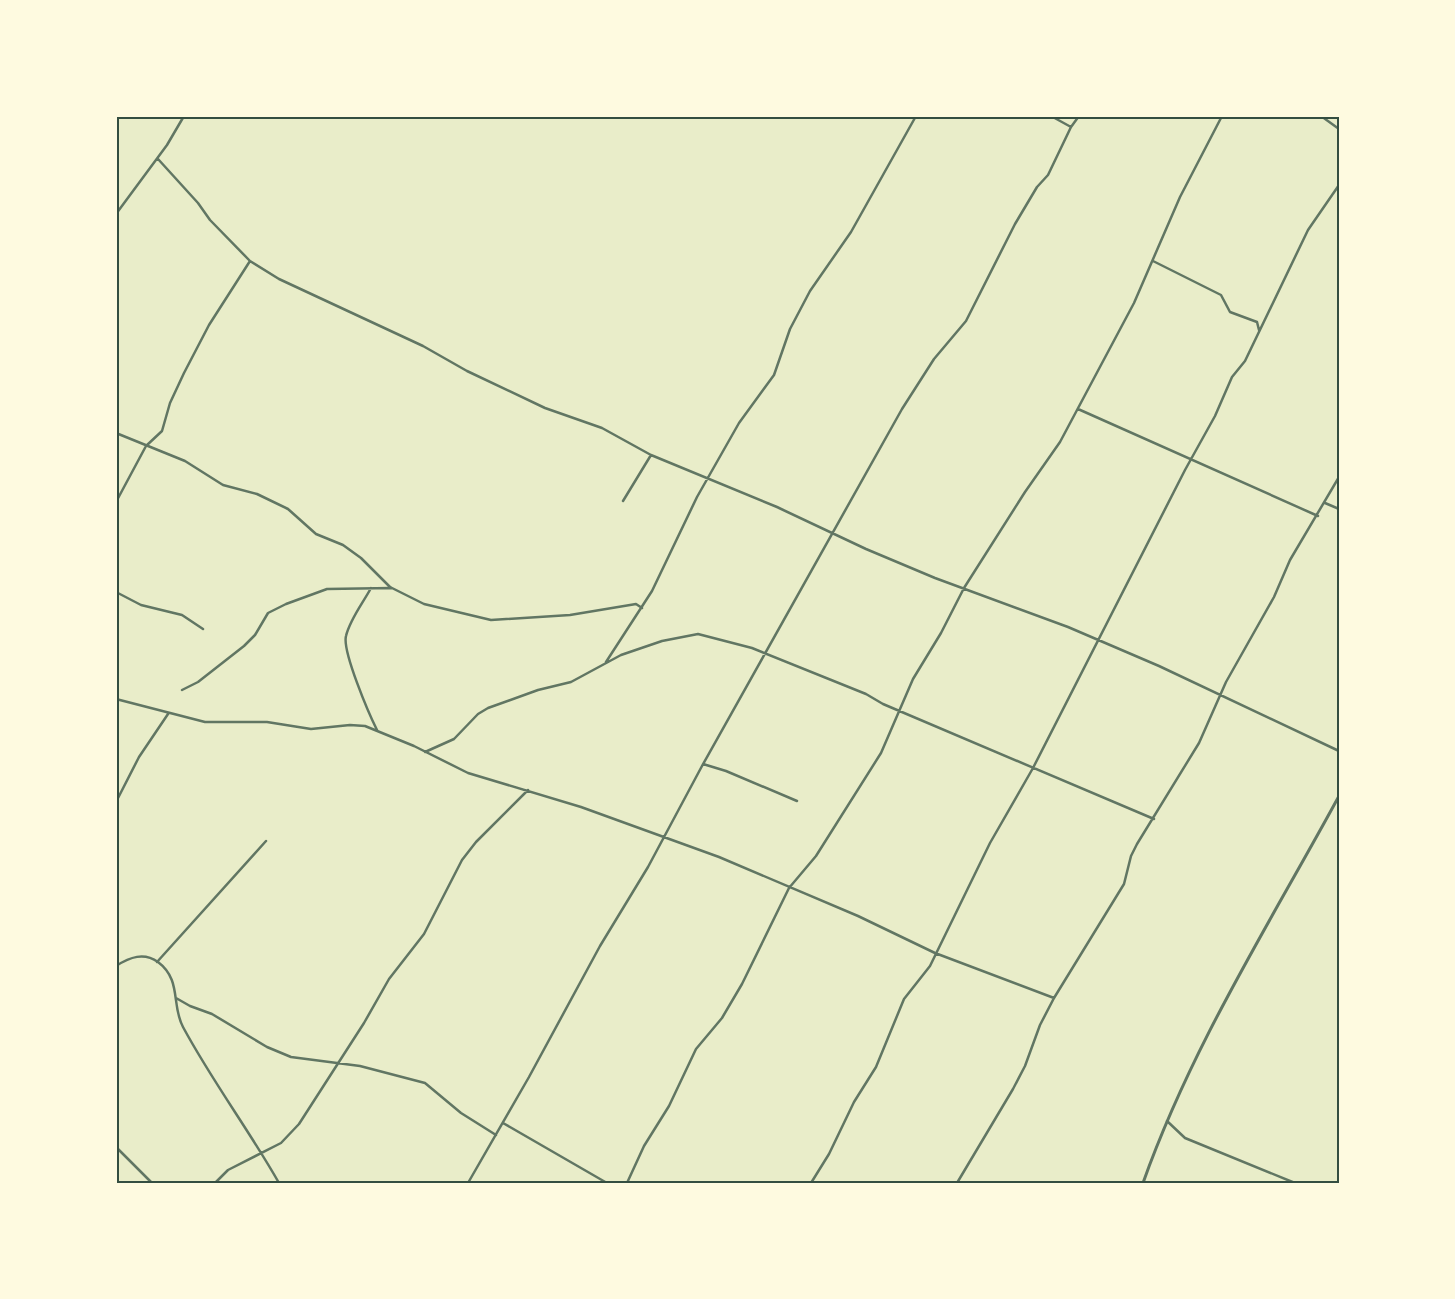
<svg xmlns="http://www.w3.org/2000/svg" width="1455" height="1299" font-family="Arial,sans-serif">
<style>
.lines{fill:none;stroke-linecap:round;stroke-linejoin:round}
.minor{stroke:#617663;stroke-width:2.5}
.tertiary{stroke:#617663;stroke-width:3}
.neatline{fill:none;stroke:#344e41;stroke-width:2}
</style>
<rect width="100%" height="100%" fill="#e9edc9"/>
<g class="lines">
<path class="minor" d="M 1051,116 L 1071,127
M 1321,116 L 1339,129
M 158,159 L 198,203 L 210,220 L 250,261 L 279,279 L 423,346 L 467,371 L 545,408 L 602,428 L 651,455 L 777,507 L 866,549 L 935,578 L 1068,627 L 1159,666 L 1339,751
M 116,214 L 167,145 L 184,116
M 1153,261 L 1221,295 L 1230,312 L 1257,322 L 1259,330
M 1078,409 L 1318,516
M 116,433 L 185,461 L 223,485 L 257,494 L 288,509 L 316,534 L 343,545 L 361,558 L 391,588
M 623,501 L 651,455
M 116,502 L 146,446 L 162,431 L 170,403 L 184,373 L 209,325 L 250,261
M 1325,503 L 1339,509
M 371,588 C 363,603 350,619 346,636 C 342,651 369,714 377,730
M 116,592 L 141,605 L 182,615 L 203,629
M 606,662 L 652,591 L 697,497 L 739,423 L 774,375 L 790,329 L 810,291 L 851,232 L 916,116
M 182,690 L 198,682 L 244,646 L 255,635 L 268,613 L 286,604 L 327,589 L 392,588 L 424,604 L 491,620 L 570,615 L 636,604 L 642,608
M 116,699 L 205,722 L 267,722 L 311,729 L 350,725 L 365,726 L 414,746 L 468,773 L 581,807 L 719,857 L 858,916 L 935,953 L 1054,998
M 425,752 L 454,739 L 478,714 L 488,708 L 538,690 L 571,682 L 621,655 L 662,641 L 698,634 L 752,648 L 866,694 L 883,704 L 1154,819
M 703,764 L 726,771 L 797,801
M 116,802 L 139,757 L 168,714
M 157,962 L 266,841
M 116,966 C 130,957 144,952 158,962 C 182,980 171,1005 183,1027 C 212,1081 249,1130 279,1183
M 176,998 L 190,1006 L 212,1014 L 267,1047 L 291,1057 L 360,1066 L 425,1083 L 461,1113 L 496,1135
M 1167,1121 L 1185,1138 L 1295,1183
M 503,1123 L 607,1183
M 116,1147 L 152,1183
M 215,1183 L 228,1170 L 281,1143 L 299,1124 L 364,1023 L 389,979 L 424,934 L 462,860 L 476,842 L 528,790
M 468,1183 L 529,1077 L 600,946 L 648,867 L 702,766 L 902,409 L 934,359 L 966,321 L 1015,224 L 1037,187 L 1048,175 L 1071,127 L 1079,116
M 627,1183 L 644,1146 L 669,1106 L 696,1049 L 722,1018 L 742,984 L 789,888 L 816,856 L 881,753 L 913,679 L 941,633 L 964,588 L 1025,492 L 1060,442 L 1134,303 L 1180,197 L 1222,116
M 811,1183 L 829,1154 L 854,1102 L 876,1067 L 904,999 L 930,966 L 990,843 L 1033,768 L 1185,470 L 1215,416 L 1232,377 L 1245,361 L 1308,230 L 1339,185
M 957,1183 L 1013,1089 L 1025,1066 L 1040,1025 L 1054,998 L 1124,884 L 1131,856 L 1137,844 L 1199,743 L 1226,682 L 1274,597 L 1290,560 L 1339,477"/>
<path class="tertiary" d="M 1143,1183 C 1192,1045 1270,923 1339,796"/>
</g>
<rect width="1455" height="1299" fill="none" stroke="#fefae0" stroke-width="235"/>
<rect x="118" y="118" width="1220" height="1064" class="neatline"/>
</svg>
